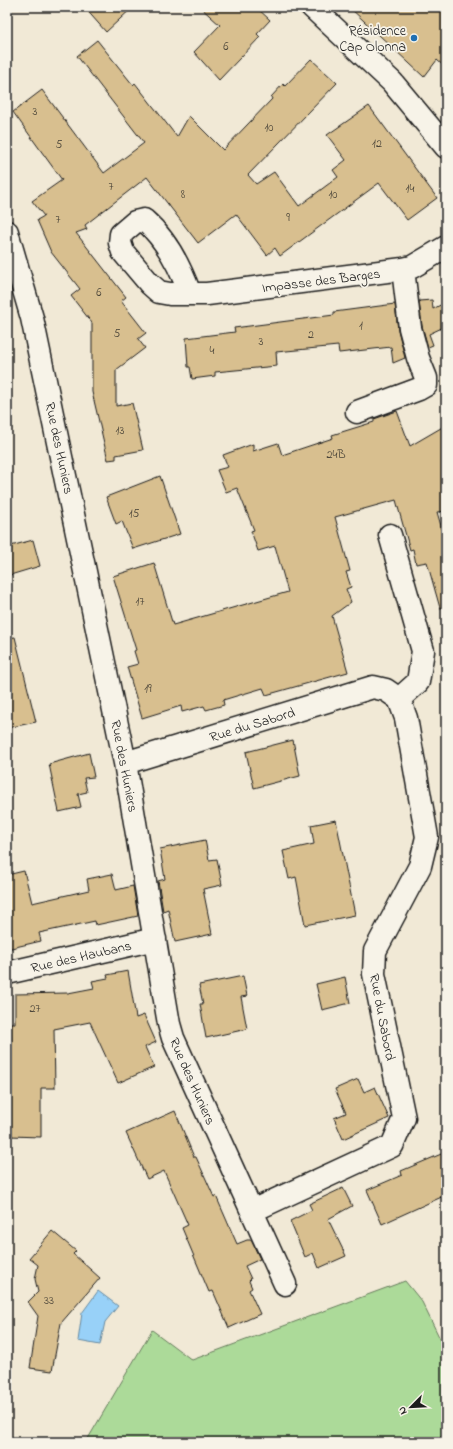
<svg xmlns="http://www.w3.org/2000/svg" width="453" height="1449" font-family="'Indie Flower',sans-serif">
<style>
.green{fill:#acda99;stroke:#647b5a}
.water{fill:#98d1f8;stroke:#6689a0}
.building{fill:#d8bf8f;stroke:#1c1c1c}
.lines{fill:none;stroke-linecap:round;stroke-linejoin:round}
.minor-casing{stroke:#1c1c1c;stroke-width:25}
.minor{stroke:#f7f3e8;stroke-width:22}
.poi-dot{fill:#1f6fb2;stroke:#f7f3e8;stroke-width:1.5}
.labels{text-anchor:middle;stroke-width:3.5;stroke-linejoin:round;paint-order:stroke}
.number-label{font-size:12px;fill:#4b4539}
.poi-label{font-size:14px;fill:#1c1c1c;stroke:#f7f3e8;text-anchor:end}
.street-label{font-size:14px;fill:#1c1c1c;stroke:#f7f3e8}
</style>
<rect width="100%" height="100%" fill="#f1e9d6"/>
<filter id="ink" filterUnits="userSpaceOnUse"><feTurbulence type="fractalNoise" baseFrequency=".025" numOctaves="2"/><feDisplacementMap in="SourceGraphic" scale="8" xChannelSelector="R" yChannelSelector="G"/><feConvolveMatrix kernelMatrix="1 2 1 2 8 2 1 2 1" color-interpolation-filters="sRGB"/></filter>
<g filter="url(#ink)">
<path class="green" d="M 405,1281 L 422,1302 L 446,1351 L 446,1442 L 86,1442 L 152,1330 L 192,1360 Z"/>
<path class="water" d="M 98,1291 L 118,1306 L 105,1322 L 100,1345 L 78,1341 L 82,1313 Z"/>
<path class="building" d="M 84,7 L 133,7 L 106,32 Z
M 200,7 L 256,7 L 270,20 L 257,34 L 260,37 L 219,80 L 194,52 L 220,25 Z
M 349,7 L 446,7 L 446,68 L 437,60 L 424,77 Z
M 97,40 L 133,85 L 135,83 L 177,137 L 189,116 L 223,150 L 272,99 L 271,97 L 283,84 L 285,86 L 311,59 L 337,83 L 248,175 L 256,184 L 274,172 L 299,206 L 338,177 L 333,170 L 346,160 L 327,135 L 369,106 L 437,198 L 407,220 L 379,183 L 280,256 L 275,248 L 267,255 L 236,214 L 198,243 L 147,177 L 85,225 L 87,229 L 76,233 L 126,297 L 121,301 L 146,333 L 138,339 L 145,348 L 116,370 L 116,406 L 132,403 L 143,450 L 116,455 L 116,459 L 108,460 L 92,392 L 92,323 L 71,296 L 80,289 L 51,252 L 37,220 L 44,216 L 32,201 L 62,180 L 13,112 L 42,90 L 104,173 L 144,143 L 77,56 Z
M 432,300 L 433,309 L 446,302 L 446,326 L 429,334 L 433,345 L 428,347 L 422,326 L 419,301 Z
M 395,304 L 398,330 L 405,358 L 393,363 L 391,347 L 339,353 L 338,346 L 276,352 L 277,366 L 215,372 L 215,376 L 192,379 L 190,367 L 188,367 L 186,338 L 235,332 L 234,328 L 334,315 L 334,312 Z
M 397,411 L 410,446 L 446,425 L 446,511 L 437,512 L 446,543 L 446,607 L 440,608 L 427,562 L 416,564 L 413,549 L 410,550 L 396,500 L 335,517 L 350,571 L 346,572 L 351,587 L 346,589 L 351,602 L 332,616 L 348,672 L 266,695 L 263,688 L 223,700 L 224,705 L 206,710 L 204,706 L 182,712 L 181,706 L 142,718 L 127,667 L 138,664 L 134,651 L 136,650 L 113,576 L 154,563 L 173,625 L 288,592 L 275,546 L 258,551 L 251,531 L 254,530 L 237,488 L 226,492 L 217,470 L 228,467 L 223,455 L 253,444 L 253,451 L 278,443 L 282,455 L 333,438 L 332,435 L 374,422 L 374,419 Z
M 160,476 L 180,534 L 133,549 L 122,521 L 116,524 L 106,497 Z
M 33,540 L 40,566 L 7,576 L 7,547 Z
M 15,637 L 36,722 L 7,728 L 7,638 Z
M 293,740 L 300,776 L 254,788 L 246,752 Z
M 89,753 L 94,777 L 84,778 L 87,792 L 78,794 L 81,807 L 59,812 L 49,764 Z
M 336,820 L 355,915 L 305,925 L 296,877 L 289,879 L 283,851 L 314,844 L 311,825 Z
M 205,840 L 209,860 L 217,859 L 222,885 L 203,889 L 212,934 L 175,942 L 168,909 L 163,911 L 158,881 L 165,879 L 160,849 Z
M 24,871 L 32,903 L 89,890 L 87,879 L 112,874 L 116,890 L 133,886 L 138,916 L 96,925 L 95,921 L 39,933 L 41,941 L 7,949 L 7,875 Z
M 128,971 L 136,1018 L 144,1015 L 156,1042 L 145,1047 L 154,1067 L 118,1083 L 90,1022 L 54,1029 L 55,1088 L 41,1088 L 41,1137 L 10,1136 L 10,1124 L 7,1124 L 7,1042 L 11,1042 L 10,1023 L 15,1023 L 15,994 L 68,993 L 94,988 L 92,981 L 108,978 L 107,975 Z
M 243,976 L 247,996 L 241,997 L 247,1029 L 206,1038 L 200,1004 L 203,1004 L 199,985 Z
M 345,977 L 350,1003 L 322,1010 L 316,984 Z
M 358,1079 L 364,1092 L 375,1087 L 389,1118 L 343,1139 L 334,1118 L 346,1113 L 335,1089 Z
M 175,1111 L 194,1157 L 196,1157 L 214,1197 L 216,1196 L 237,1244 L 247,1240 L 251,1240 L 260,1259 L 245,1266 L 251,1279 L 249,1281 L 252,1288 L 249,1290 L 260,1314 L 229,1328 L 213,1291 L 209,1292 L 182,1228 L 188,1225 L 164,1171 L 147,1179 L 126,1133 Z
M 446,1152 L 446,1195 L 382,1224 L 367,1190 L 402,1175 L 401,1171 Z
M 343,1188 L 352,1206 L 328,1219 L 346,1256 L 319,1268 L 313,1253 L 305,1257 L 290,1221 L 312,1210 L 309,1204 Z
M 52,1231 L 76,1251 L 73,1254 L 100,1278 L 61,1323 L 52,1371 L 30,1368 L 38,1316 L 28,1302 L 38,1292 L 35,1279 L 38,1265 L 29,1258 Z"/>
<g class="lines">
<g class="minor-casing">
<path id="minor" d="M 312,7 L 392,82 L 446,147
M 7,232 L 32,318 L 125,763 L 169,1024 L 173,1038 L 285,1284
M 190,294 C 180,266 166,239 144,220 L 135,222 L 121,234 L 120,243 L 123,252 L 150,284 L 159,292 L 170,294 L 207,294 L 403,269 L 412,267 L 446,247
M 357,412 L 419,389 L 426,385 L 426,378 L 418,358 L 410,328 L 403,269
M 125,763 L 373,687 L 386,690 L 399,699
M 7,973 L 155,939
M 252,1211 L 392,1146 L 404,1118 L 374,974 L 375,951 L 420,866 L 427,837 L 406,718 L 399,699 L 418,682 L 423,651 L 390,535"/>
</g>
<use href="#minor" class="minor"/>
</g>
</g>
<circle class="poi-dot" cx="414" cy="38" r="4"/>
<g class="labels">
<g class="number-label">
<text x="226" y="50">6</text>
<text x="35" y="115">3</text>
<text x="269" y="131">10</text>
<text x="377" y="147">12</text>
<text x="59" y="148">5</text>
<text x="111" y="190">7</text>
<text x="410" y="192">14</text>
<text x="183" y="198">8</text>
<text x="333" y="198">10</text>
<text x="288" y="221">9</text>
<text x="58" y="223">7</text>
<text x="99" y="296">6</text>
<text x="361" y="329">1</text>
<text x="117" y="337">5</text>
<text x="311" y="338">2</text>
<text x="261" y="345">3</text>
<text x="212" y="354">4</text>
<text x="120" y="434">13</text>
<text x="336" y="458">24B</text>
<text x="134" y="517">15</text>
<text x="140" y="605">17</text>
<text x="148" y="692">19</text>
<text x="35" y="1012">27</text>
<text x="49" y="1304">33</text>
</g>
<g class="poi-label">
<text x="406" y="35">Résidence<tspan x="406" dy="16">Cap Olonna</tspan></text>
</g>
<g class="street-label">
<text transform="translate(321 280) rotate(-7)" y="5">Impasse des Barges</text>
<text transform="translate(60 448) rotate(78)" y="5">Rue des Huniers</text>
<text transform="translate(252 724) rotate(-17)" y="5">Rue du Sabord</text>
<text transform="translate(125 766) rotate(79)" y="5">Rue des Huniers</text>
<text transform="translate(81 956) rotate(-13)" y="5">Rue des Haubans</text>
<text transform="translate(383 1017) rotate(79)" y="5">Rue du Sabord</text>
<text transform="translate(193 1081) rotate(66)" y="5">Rue des Huniers</text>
</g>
</g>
<rect width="453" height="1449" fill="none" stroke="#f7f3e8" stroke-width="24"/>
<rect x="12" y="12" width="429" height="1425" fill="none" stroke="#1c1c1c" stroke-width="1.5" filter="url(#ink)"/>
<g transform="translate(411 1407) rotate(246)" stroke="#f7f3e8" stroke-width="3" paint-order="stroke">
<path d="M0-3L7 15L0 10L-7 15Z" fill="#1c1c1c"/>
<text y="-6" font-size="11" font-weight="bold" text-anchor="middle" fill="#1c1c1c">N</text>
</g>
</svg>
